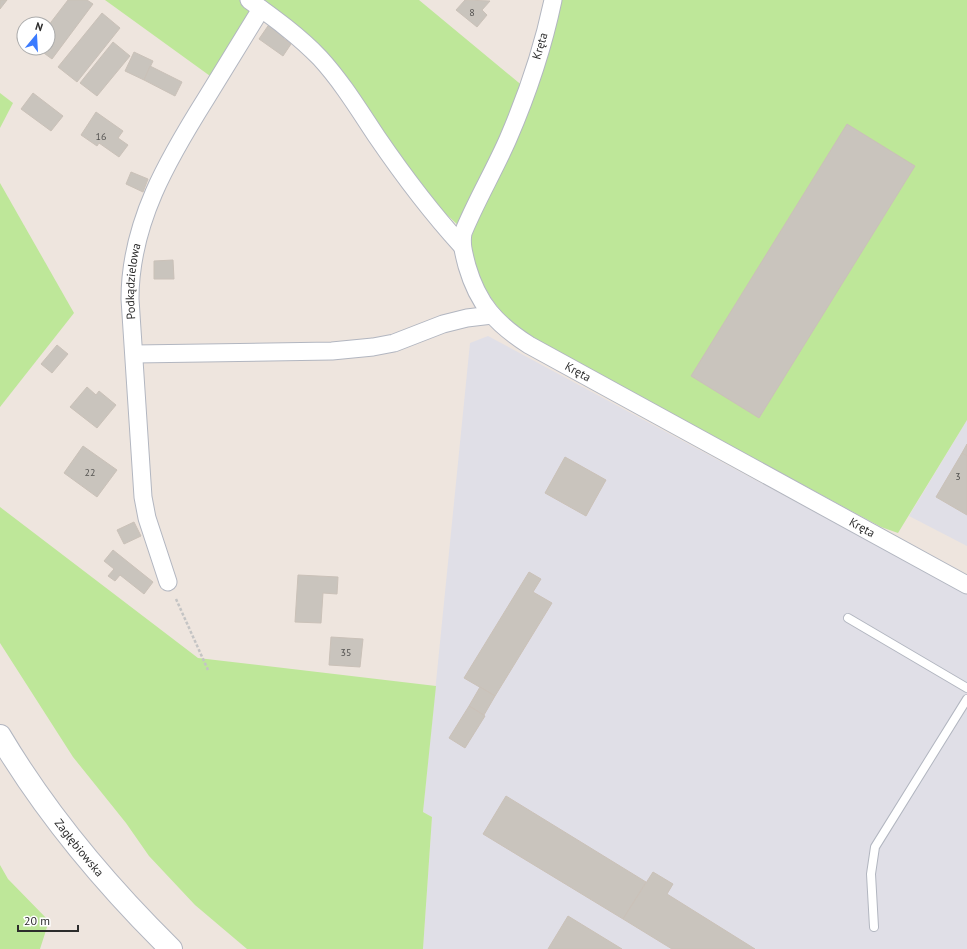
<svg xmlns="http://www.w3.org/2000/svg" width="967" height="949" viewBox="0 0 967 949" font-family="'PT Sans',sans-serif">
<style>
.industrial{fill:#e0dfe7}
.green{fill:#bee799}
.building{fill:#c9c4bd;stroke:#cac1b8}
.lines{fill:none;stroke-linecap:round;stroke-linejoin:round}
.service-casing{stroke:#b2b6c0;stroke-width:10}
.minor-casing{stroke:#b2b6c0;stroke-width:19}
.secondary-casing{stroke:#b2b6c0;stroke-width:24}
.path{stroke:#c4c4c4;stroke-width:2.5;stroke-dasharray:3 2;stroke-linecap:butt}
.service{stroke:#fff;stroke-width:8}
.minor{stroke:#fff;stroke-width:17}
.secondary{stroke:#fff;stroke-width:22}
.labels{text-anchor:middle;stroke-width:4;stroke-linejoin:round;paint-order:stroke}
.number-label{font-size:10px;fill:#535250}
.street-label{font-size:12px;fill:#2c2c2c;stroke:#fff}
</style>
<rect width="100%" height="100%" fill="#eee5de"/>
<!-- industrial -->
<g class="industrial">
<path d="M488 336 967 594V949H423L432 817 423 812 470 343Z"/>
<path d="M967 420V546L909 516Z"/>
</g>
<!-- green -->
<g class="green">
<path d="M105 0H419L524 87 459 226 404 175 320 59 262 9 217 81Z"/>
<path d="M560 0H967V420L898 533 881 527 547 347C515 327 497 313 480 278 475 269 471 258 470 248 470 240 473 232 475 224Z"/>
<path d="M0 93 13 103 0 128Z"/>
<path d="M0 183 74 313 0 407Z"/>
<path d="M0 507 198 658 436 686 423 812 432 817 423 949H247L195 905 149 856 126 823 73 757 0 643Z"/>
<path d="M0 865 8 879 49 921 40 949H0Z"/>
</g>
<!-- building -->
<g class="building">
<path d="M0 0H7L0 9Z"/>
<path d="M68 0H87L93 4 52 59 37 48H48V26Z"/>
<path d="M465 0 490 1 482 10 487 15 477 27 456 10Z"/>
<path d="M102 13 120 28 77 82 58 67Z"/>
<path d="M270 23 285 34 283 38 291 44 283 56 259 39Z"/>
<path d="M113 42 130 56 97 96 80 83Z"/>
<path d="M134 52 153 61 144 80 125 71Z"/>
<path d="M150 66 182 82 175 96 144 80Z"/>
<path d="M33 93 63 116 51 131 21 109Z"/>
<path d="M96 112 123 131 118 138 128 145 119 157 99 143 97 146 81 135Z"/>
<path d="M847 124 915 166 759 418 691 376Z"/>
<path d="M131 172 148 179 143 192 126 184Z"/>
<path d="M173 260 174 279H154V261Z"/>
<path d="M57 345 68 354 52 373 41 364Z"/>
<path d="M87 387 96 395 99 391 116 405 97 428 70 407Z"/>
<path d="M967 444V456L962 453Z"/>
<path d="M83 446 117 470 97 497 64 473Z"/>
<path d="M962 453 967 456V515L936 497Z"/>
<path d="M565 457 606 480 586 516 545 493Z"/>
<path d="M134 522 141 536 124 544 117 530Z"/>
<path d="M113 550 153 582 144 594 120 575 115 581 108 576 114 569 104 561Z"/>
<path d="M529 572 541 579 533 592 552 603 495 696 464 678Z"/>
<path d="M298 575 338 577 337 594 323 593 321 623 295 622Z"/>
<path d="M331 637 363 639 360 667 329 665Z"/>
<path d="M480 687 495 696 484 715 469 706Z"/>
<path d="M469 706 485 716 465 748 449 738Z"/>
<path d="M506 796 646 882 623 919 483 834Z"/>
<path d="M653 872 673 884 667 894 755 949H672L623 919Z"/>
<path d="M568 916 622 949H548Z"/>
</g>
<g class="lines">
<!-- service casing -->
<g class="service-casing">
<g id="service">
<path d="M848 618 967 688"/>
<path d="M874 927 871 874 875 847 967 699"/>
</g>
</g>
<!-- minor casing -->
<g class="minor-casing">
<g id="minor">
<path d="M249 0C274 18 299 36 320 58 342 82 359 110 377 137 403 175 430 211 461 245"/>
<path id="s1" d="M553 0C543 48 527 95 508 139 494 171 476 201 463 233 461 245 464 254 467 266 478 304 496 324 529 345L967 585"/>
<path d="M135 354 332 351 373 347 394 343 443 324 467 318 492 315"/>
<path id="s2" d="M168 582 147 518 143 497 130 299C130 223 168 159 207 97 225 68 243 38 261 9"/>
</g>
</g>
<!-- secondary casing -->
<g class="secondary-casing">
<g id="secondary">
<path id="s3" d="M0 736C47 815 106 885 171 949"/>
</g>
</g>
<!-- path -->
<path class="path" d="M176 599 208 670"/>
<!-- service -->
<use href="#service" class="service"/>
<!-- minor -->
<use href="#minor" class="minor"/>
<!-- secondary -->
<use href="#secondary" class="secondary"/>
</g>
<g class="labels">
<!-- number labels -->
<g class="number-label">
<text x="472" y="16">8</text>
<text x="101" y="140">16</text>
<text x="90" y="476">22</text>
<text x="958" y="480">3</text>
<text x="346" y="656">35</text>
</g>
<!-- street labels -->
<g class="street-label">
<text transform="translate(540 46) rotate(-74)" y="4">Kręta</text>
<text dy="4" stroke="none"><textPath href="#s2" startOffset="305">Podkądzielowa</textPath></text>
<text dy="4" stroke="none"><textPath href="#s1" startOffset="443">Kręta</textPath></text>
<text dy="4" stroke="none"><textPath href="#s1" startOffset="767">Kręta</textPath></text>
<text dy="4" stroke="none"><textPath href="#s3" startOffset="137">Zagłębiowska</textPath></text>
</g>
</g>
<!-- north arrow -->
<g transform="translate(36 36) rotate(18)"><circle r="19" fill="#ffffff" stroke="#ababab"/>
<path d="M0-3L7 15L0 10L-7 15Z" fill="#3b7bff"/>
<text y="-6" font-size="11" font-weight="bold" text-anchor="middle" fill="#2c2c2c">N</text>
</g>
<!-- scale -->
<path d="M18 925v6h60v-6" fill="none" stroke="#2c2c2c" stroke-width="2"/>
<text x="24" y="925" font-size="12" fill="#2c2c2c" stroke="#ffffff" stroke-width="3" paint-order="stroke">20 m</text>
</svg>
